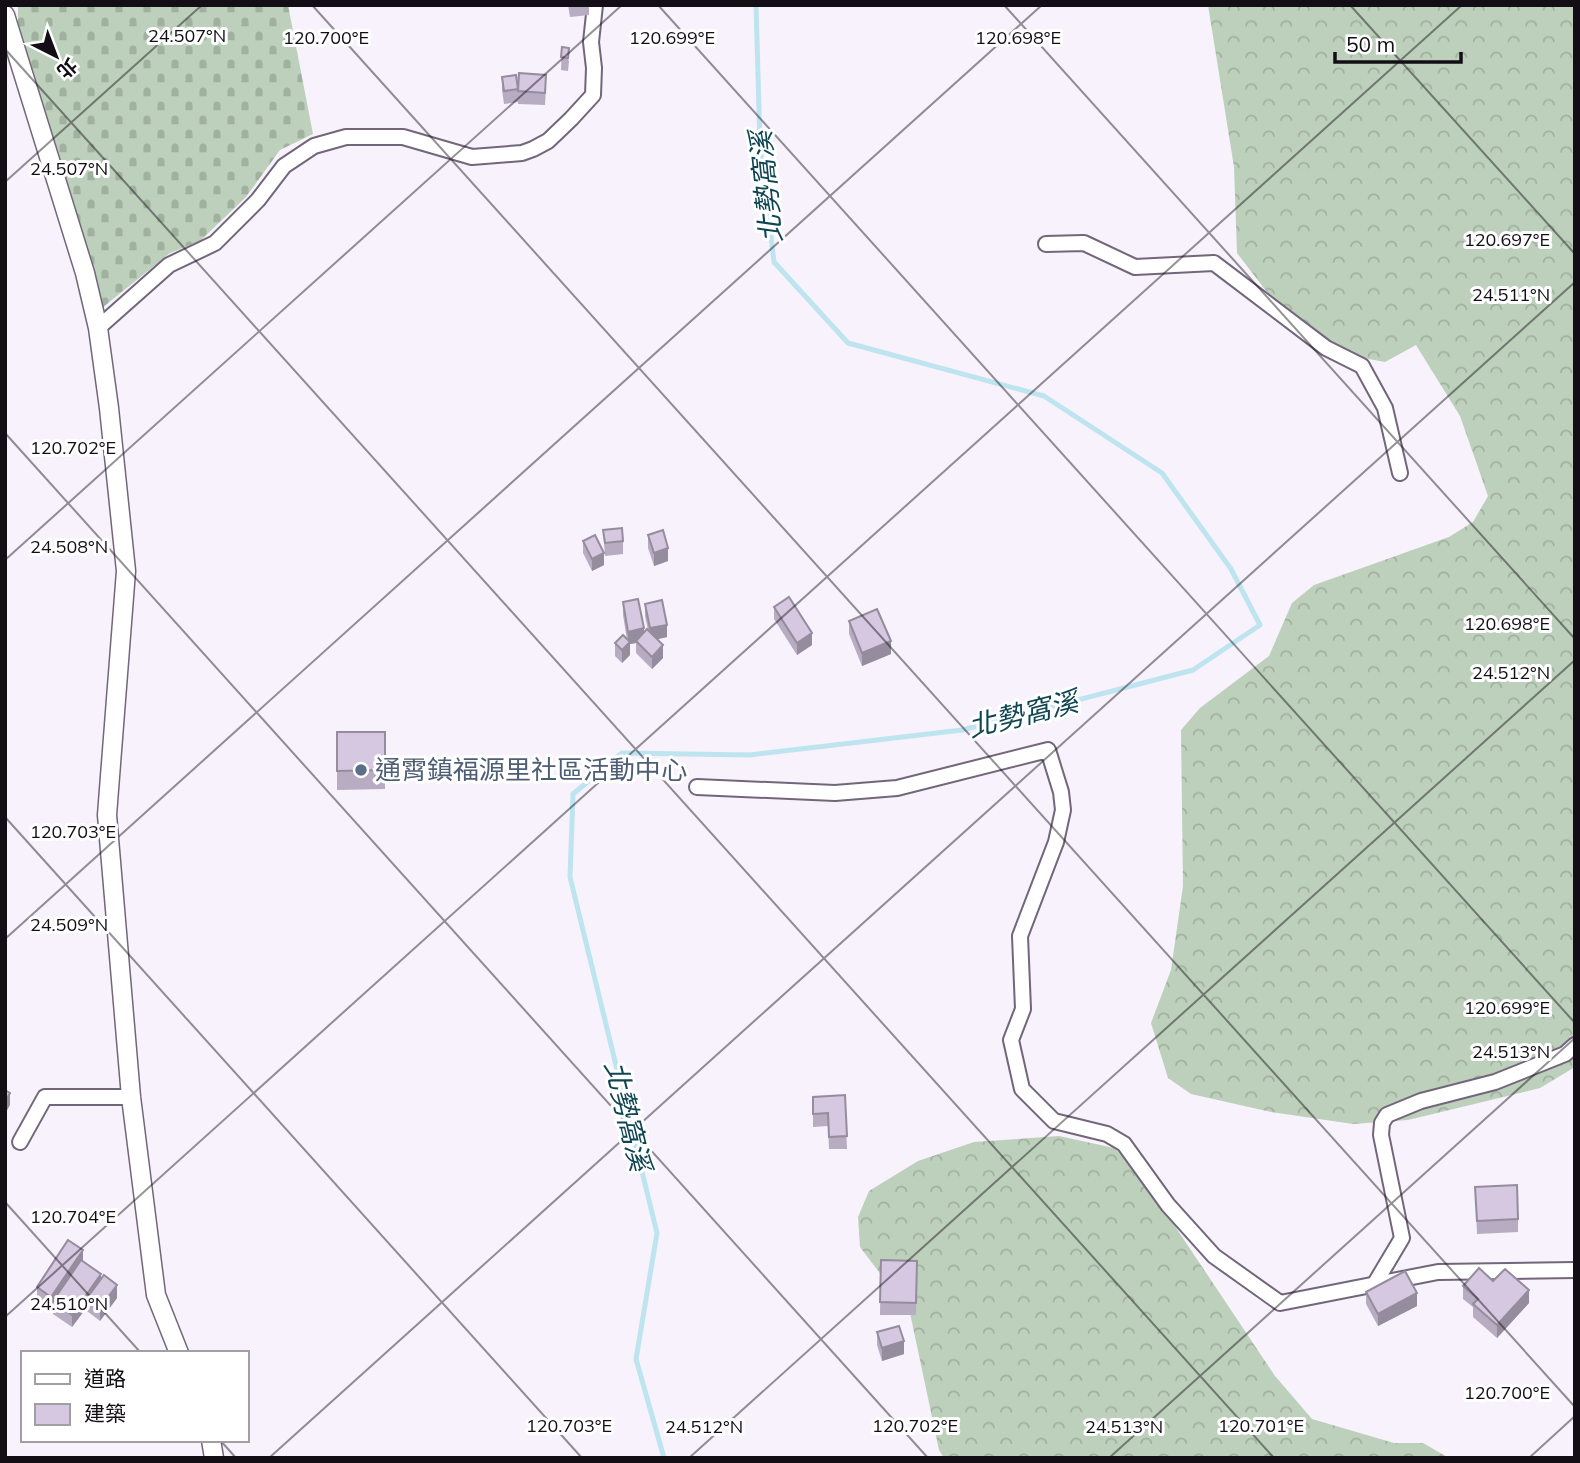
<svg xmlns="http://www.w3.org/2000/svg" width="1580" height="1463" viewBox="0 0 1580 1463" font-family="Mulish,'Noto Sans TC',sans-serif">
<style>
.forest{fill:url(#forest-crowns)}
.cemetery{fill:url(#cemetery-stones)}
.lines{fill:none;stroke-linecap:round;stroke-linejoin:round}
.stream{stroke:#bee4ef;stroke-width:5}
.minor-casing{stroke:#72667b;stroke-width:18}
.tertiary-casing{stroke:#72667b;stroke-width:21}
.minor{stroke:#fff;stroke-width:14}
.tertiary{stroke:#fff;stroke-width:18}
.wall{fill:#b7acc1}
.shaded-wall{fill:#958c9d}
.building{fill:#d5c8e0;stroke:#958c9d;stroke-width:2}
.ticks{fill:none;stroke:#130e16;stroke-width:2;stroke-opacity:0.45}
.service-dot{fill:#5c6f8a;stroke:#fff;stroke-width:2.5}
.labels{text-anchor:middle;stroke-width:6;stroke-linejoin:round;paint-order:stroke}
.service-label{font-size:26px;fill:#4e5e75;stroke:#fff;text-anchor:start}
.water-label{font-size:28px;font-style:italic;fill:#0e4552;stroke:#fff}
.ticks-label{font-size:18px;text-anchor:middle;fill:#130e16;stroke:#fff;stroke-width:6;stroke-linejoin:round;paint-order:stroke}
</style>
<defs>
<pattern id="forest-crowns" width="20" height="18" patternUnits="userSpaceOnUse" patternTransform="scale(1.75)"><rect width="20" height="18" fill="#bcd0bb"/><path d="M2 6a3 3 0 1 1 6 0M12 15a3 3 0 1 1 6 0" fill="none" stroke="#a1b1a0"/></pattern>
<pattern id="cemetery-stones" width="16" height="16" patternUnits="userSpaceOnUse" patternTransform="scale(1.75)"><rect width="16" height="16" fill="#bcd0bb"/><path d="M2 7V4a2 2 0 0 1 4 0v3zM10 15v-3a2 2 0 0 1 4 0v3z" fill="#a1b1a0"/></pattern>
</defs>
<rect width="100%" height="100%" fill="#f7f2fb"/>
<!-- forest -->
<g class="forest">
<path d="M1208 5H1575V1067L1540 1088 1408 1120 1353 1124 1271 1112 1191 1094 1168 1078 1151 1023 1171 970 1183 886 1181 730 1200 708 1269 656 1292 603 1314 585 1449 537 1473 522 1488 496 1460 416 1416 345 1385 362 1331 352 1270 296 1237 253 1234 167Z"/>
<path d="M1059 1136 1114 1148 1136 1168 1275 1376 1312 1419 1394 1443H1423L1449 1458H944L939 1450 910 1313 860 1247 858 1217 869 1191 918 1161 974 1142Z"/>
</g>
<!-- cemetery -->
<path class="cemetery" d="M18 5H288L313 134 280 150 246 197 200 241 170 253 102 308 18 23Z"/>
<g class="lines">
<!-- stream -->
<path class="stream" d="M664 1458 636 1359 657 1233 570 877 573 794 622 753 750 755 962 730 1193 670 1260 625 1231 569 1162 473 1044 396 848 343 774 262 760 145 756 5"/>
<!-- minor casing -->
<g class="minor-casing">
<g id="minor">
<path d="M1046 244 1084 243 1135 267 1214 263 1326 348 1362 366 1385 408 1400 473"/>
<path d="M98 328 169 265 215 243 258 200 284 166 314 146 346 137H403L472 157 522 153 533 149 548 141 571 119 593 95 594 68 591 42 595 5"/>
<path d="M697 787 835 793 897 788 1048 750 1061 792 1063 810 1056 842 1020 936 1023 1009 1011 1040 1022 1089 1054 1121 1107 1134 1124 1144 1168 1205 1214 1256 1280 1303 1438 1272 1575 1270"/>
<path d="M20 1142 45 1097H131"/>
<path d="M1374 1285 1402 1238 1381 1135 1382 1123 1387 1115 1421 1101 1495 1082 1565 1054 1575 1045"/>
</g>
</g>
<!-- tertiary casing -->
<g class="tertiary-casing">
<g id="tertiary">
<path d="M5 15 85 273 98 328 109 408 126 571 107 815 131 1097 156 1295 179 1353"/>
<path d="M211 1440 214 1458"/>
</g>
</g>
<!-- minor -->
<use href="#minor" class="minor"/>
<!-- tertiary -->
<use href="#tertiary" class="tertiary"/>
</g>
<!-- wall -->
<g class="wall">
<path d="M568 5H589V15L570 17Z"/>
<path d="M562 47 569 61 568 71 561 70Z"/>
<path d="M502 77 518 89V102L504 104 502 90Z"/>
<path d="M546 88 545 105 518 104V91Z"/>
<path d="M603 530 623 541V554L605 556Z"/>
<path d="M648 535 668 561 654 566 648 548Z"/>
<path d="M583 541 604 565 592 571 583 553Z"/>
<path d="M623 602 644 632 648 630 645 616V604L667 637 657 639 663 658 652 669 636 653V643L630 644V655L622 663 615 656V643L627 640 623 615Z"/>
<path d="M774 607 812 645 797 655 774 619Z"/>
<path d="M849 621 891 654 862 666 849 634Z"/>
<path d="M337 732H385V789L337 790Z"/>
<path d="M845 1095 847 1149H829L828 1126 813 1127V1097Z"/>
<path d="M1475 1187 1518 1219V1232L1477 1234Z"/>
<path d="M881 1260 917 1261 916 1315H880Z"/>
<path d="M83 1261 101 1279 117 1298 100 1321 87 1311V1307L72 1327 53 1314V1308L51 1309 37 1299V1287Z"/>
<path d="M1493 1281 1529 1303 1497 1338 1473 1317V1307L1463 1299V1286Z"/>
<path d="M1366 1292 1417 1306 1378 1326 1366 1304Z"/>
<path d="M877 1332 904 1354 882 1361 877 1345Z"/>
</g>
<!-- shaded-wall -->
<g class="shaded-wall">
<path d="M668 548V561L654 566V553Z"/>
<path d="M604 553V565L592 571V559Z"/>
<path d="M667 625V637L650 641V628Z"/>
<path d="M644 628V641H636V643L630 644V655L622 663V650L628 644V632Z"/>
<path d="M812 633V645L797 655V643Z"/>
<path d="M891 641V654L862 666V653Z"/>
<path d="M663 645V658L652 669V657Z"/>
<path d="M10 1093V1105L5 1114V1102Z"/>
<path d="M83 1250V1262L53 1301V1308L51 1309V1297Z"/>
<path d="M101 1274V1286L87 1298V1307L72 1327V1315Z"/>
<path d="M117 1285V1298L100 1321V1308Z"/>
<path d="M1529 1290V1303L1497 1338V1325Z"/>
<path d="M1417 1293V1306L1378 1326V1314Z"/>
<path d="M904 1341V1354L882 1361V1348Z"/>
</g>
<!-- building -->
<g class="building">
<path d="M562 47 569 48 568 58 561 57Z"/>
<path d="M519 73 546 75 545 93 518 91Z"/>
<path d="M516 75 518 89 504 91 502 77Z"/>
<path d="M622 528 623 541 605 543 603 530Z"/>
<path d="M663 530 668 548 654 553 648 535Z"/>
<path d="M595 535 604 553 592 559 583 541Z"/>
<path d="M789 597 812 633 797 643 774 607Z"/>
<path d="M638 599 644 628 628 632 623 602Z"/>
<path d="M662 600 667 625 650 628 645 604Z"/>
<path d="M877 609 891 641 862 653 849 621Z"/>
<path d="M647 629 663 645 652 657 636 641Z"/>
<path d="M623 635 630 642 622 650 615 643Z"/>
<path d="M337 732H385V770L337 771Z"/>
<path d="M5 1090 10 1093 5 1102Z"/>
<path d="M845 1095 847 1136 829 1137 828 1113 813 1114V1097Z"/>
<path d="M1517 1185 1518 1219 1477 1221 1475 1187Z"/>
<path d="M68 1240 83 1250 51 1297 37 1287Z"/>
<path d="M81 1260 101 1274 72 1315 53 1301Z"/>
<path d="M881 1260 917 1261 916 1303 880 1302Z"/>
<path d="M1479 1268 1493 1281 1505 1269 1529 1290 1497 1325 1473 1304 1478 1299 1463 1286Z"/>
<path d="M1405 1271 1417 1293 1378 1314 1366 1292Z"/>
<path d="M104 1275 117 1285 100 1308 87 1298Z"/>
<path d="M899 1326 904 1341 882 1348 877 1332Z"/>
</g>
<!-- ticks -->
<path class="ticks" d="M312 5 1575 1407M658 5 1575 1023M1004 5 1575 639M1350 5 1575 254M5 49 1274 1458M5 182 202 5M5 433 928 1458M5 560 622 5M5 817 582 1458M5 939 1042 5M5 1202 141 1353M5 1317 1462 5M220 1440 236 1458M269 1458 1575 282M689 1458 1575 660M1109 1458 1575 1038M1529 1458 1575 1416"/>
<!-- markers -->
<circle class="service-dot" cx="361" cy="770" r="7"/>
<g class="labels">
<!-- service labels -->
<g class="service-label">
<text x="375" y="779">通霄鎮福源里社區活動中心</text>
</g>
<!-- water labels -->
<g class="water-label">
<text transform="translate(766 187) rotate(-96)" y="10">北勢窩溪</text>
<text transform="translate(1023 714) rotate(-14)" y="10">北勢窩溪</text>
<text transform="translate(628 1116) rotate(76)" y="10">北勢窩溪</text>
</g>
</g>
<g class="ticks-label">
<text x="187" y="42">24.507°N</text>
<text x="326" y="44">120.700°E</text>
<text x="672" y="44">120.699°E</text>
<text x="1018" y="44">120.698°E</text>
<text x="69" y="175">24.507°N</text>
<text x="1507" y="246">120.697°E</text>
<text x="1511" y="301">24.511°N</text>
<text x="73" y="454">120.702°E</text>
<text x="69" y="553">24.508°N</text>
<text x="1507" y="630">120.698°E</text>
<text x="1511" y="679">24.512°N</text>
<text x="73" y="838">120.703°E</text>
<text x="69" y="931">24.509°N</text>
<text x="1507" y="1014">120.699°E</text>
<text x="1511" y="1058">24.513°N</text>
<text x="73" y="1223">120.704°E</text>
<text x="69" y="1310">24.510°N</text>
<text x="1507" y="1399">120.700°E</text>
<text x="569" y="1432">120.703°E</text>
<text x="915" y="1432">120.702°E</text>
<text x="1261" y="1432">120.701°E</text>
<text x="704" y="1433">24.512°N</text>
<text x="1124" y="1433">24.513°N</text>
</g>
<!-- border -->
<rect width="1580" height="1463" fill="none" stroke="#130e16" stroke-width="14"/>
<!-- legend -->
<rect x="21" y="1351" width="228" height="91" fill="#ffffff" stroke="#a19fa2" stroke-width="2"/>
<rect x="35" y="1374" width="35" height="10" fill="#ffffff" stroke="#a19fa2" stroke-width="2"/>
<text x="84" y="1386" font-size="21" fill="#130e16">道路</text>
<rect x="35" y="1404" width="35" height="21" fill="#d5c8e0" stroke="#a19fa2" stroke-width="2"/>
<text x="84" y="1421" font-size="21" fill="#130e16">建築</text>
<!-- north arrow -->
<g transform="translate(56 56) rotate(138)" stroke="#ffffff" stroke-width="5" paint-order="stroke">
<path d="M0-5L12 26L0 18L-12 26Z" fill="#130e16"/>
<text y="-10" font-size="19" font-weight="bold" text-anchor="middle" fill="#130e16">北</text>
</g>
<!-- scale -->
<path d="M1335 52v10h126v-10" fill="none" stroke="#130e16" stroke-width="3.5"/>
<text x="1346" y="52" font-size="21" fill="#130e16" stroke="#ffffff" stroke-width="5" paint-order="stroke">50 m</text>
</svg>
